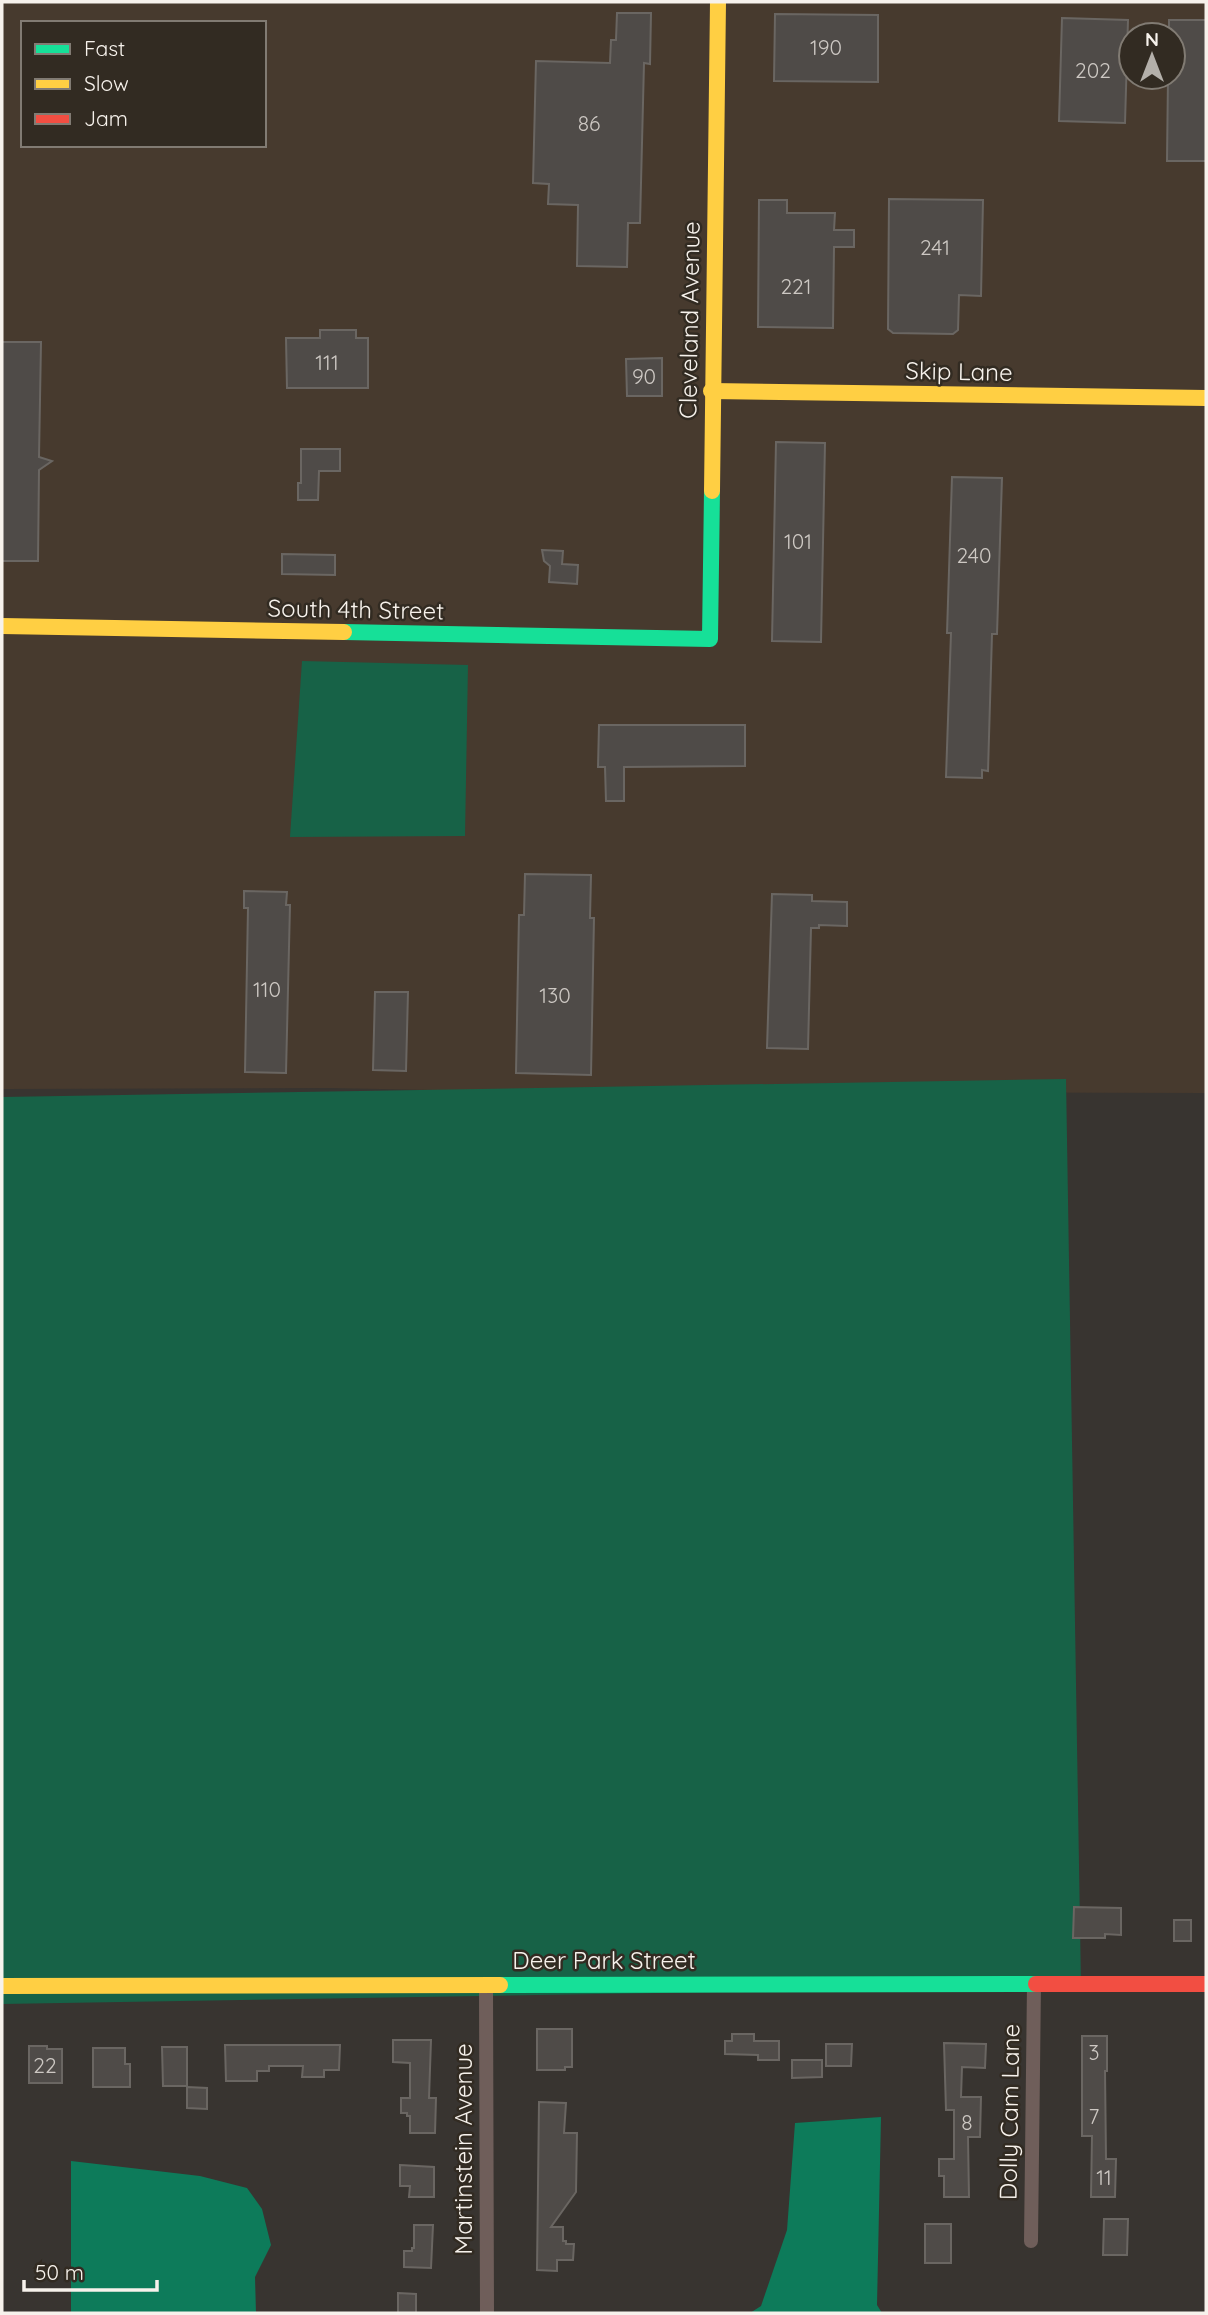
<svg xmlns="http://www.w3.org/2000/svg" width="1208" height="2315" viewBox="0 0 1208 2315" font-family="Quicksand,sans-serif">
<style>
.industrial{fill:#473a2e;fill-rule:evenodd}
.green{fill:#176247}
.forest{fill:#0d7b5a}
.building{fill:#4f4b48;stroke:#6a6662;stroke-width:2}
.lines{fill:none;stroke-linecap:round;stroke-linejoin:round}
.street{stroke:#6f5e5a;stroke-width:14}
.fast{stroke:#16e098;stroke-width:16}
.slow{stroke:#ffcf43;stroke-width:16}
.jam{stroke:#f24e42;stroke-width:16}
.labels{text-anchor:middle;stroke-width:5;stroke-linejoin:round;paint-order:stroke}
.number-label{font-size:21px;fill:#cdc8c3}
.street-label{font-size:24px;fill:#f7f2ec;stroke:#322b22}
</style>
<rect width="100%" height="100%" fill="#383430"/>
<!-- industrial -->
<path class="industrial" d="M2 2H1206V1093L483 1091 329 1088 2 1089ZM23 23H264V145H23ZM1131 35H1173V77H1131Z"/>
<!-- green -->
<g class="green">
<path d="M302 661 468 665 465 836 290 837Z"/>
<path d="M1066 1079 1081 1986 2 2004V1097Z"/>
</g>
<!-- forest -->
<g class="forest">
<path d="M881 2117 877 2305 882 2313H750L761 2306 787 2230 795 2123Z"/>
<path d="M71 2161 200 2176 247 2188 262 2209 271 2245 255 2277 256 2313H71Z"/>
</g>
<!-- building -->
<g class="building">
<path d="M617 13H651L650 64 644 63 640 223H628L627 267 577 266 578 205 548 204 549 184 533 183 536 61 610 63 611 40H616Z"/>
<path d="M775 14 878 15V82L774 81Z"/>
<path d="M1062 18 1128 20 1125 123 1059 121Z"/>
<path d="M1169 20H1206V161H1167L1168 77H1173V35H1169Z"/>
<path d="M889 199 983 200 981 296 959 295 958 330 953 334 893 333 888 329Z"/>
<path d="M759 200H787V213H835L834 230H854V247H834L833 328 758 327Z"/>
<path d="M320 330H356V338H368V388H287L286 338H320Z"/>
<path d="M2 342H41L39 457 52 461 39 470 38 561H2Z"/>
<path d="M662 358V396H627L626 359Z"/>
<path d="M776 442 825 443 821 642 772 641Z"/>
<path d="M301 449H340V471H319L318 500H298V483H301Z"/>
<path d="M952 477 1002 478 997 634H992L988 771 982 770V778L946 777 951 633H947Z"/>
<path d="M542 550 563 551 562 564 578 565 577 584 549 582 550 566 544 561Z"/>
<path d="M282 554 335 555V575L282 574Z"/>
<path d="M599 725H745V766L624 767V801H606L605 767H598Z"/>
<path d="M525 874 591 875 590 918H594L591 1075 516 1073 519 915H524Z"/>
<path d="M244 891 287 892 286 905H290L286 1073 245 1072 248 908H244Z"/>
<path d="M772 894 812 895V901L847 902V926L819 925V928H811L808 1049 767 1048Z"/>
<path d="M375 992H408L406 1071 373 1070Z"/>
<path d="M1074 1907 1121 1908V1935L1105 1934V1938H1073Z"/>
<rect x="1174" y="1920" width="17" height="21"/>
<path d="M537 2029H572V2067H565V2070H537Z"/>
<path d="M732 2034H754V2041H779V2060H758V2055L725 2054V2041H732Z"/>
<path d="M1082 2036H1107V2071H1105L1106 2159H1116L1115 2197H1091L1092 2136H1082Z"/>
<path d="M393 2040H431L429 2098H436L435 2133H410V2116H407V2113H401V2098H410V2063L393 2062Z"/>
<path d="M944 2043 986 2044 985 2068 962 2067 961 2097H981L980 2137H968L969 2197H944V2176H939V2159H954V2110H946Z"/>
<path d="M826 2044H852L851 2066H826Z"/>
<path d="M225 2045H340L339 2070H324V2077H302L303 2066H269V2071H257V2081H226Z"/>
<path d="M29 2046H47V2049H62V2083H29Z"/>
<path d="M162 2047H187V2086H163Z"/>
<path d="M93 2048H125V2064H130V2087H93Z"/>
<path d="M792 2060H822V2077L792 2078Z"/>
<path d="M187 2087 207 2088V2109L187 2108Z"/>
<path d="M539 2102 566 2103 564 2133H577L576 2192 551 2227H563V2241H566V2244H574L573 2260H557V2271L537 2270Z"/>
<path d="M400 2165 434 2167V2197H409L410 2186H400Z"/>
<path d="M1104 2219H1128L1127 2255H1103Z"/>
<rect x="925" y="2224" width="26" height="39"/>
<path d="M414 2225H433L431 2268 404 2267V2251H412V2248H414Z"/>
<path d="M398 2293 416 2294V2313H398Z"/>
</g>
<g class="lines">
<!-- street -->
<g class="street">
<path d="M486 1984 487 2313"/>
<path d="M1031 2241 1034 1984"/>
</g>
<!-- fast -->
<g class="fast">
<path d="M344 632 710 639 712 491"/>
<path d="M500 1985 1036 1984"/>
</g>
<!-- slow -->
<g class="slow">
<path d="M711 391 1206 398"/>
<path d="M712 491 718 2"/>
<path d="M2 626 344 632"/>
<path d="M2 1986 500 1985"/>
</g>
<!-- jam -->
<path class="jam" d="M1036 1984H1206"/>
</g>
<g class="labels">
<!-- number labels -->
<g class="number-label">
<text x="826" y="55">190</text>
<text x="1093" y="78">202</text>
<text x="589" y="131">86</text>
<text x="935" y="255">241</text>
<text x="796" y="294">221</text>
<text x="327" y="370">111</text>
<text x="644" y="384">90</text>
<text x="798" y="549">101</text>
<text x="974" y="563">240</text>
<text x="267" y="997">110</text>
<text x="555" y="1003">130</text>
<text x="1094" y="2060">3</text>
<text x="45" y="2073">22</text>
<text x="1094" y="2124">7</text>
<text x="967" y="2130">8</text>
<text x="1104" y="2185">11</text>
</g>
<!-- street labels -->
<g class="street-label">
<text transform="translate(690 320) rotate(-89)" y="8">Cleveland Avenue</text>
<text transform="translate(959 372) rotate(1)" y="8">Skip Lane</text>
<text transform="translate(356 610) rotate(1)" y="8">South 4th Street</text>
<text x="604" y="1969">Deer Park Street</text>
<text transform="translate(1010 2112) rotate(-89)" y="8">Dolly Cam Lane</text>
<text transform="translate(464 2149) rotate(-90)" y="8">Martinstein Avenue</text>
</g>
</g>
<!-- border -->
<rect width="1208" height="2315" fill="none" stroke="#f7f2ec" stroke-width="7"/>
<!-- legend -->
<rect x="21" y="21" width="245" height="126" fill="#322b22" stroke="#817b73" stroke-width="2"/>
<rect x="35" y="44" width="35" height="10" fill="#16e098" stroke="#817b73" stroke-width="2"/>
<text x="84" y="56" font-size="21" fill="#f7f2ec">Fast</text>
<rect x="35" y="79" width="35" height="10" fill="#ffcf43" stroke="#817b73" stroke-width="2"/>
<text x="84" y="91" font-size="21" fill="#f7f2ec">Slow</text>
<rect x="35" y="114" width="35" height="10" fill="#f24e42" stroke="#817b73" stroke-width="2"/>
<text x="84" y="126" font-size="21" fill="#f7f2ec">Jam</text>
<!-- north arrow -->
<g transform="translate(1152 56)"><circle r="33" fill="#322b22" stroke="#817b73" stroke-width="2"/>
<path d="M0-5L12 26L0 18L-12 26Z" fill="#b4b0aa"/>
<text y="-10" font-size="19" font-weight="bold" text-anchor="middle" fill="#f7f2ec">N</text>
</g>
<!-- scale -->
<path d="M24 2280v10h133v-10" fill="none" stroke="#f7f2ec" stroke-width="3.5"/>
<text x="35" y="2280" font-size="21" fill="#f7f2ec" stroke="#322b22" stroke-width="5" paint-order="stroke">50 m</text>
</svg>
